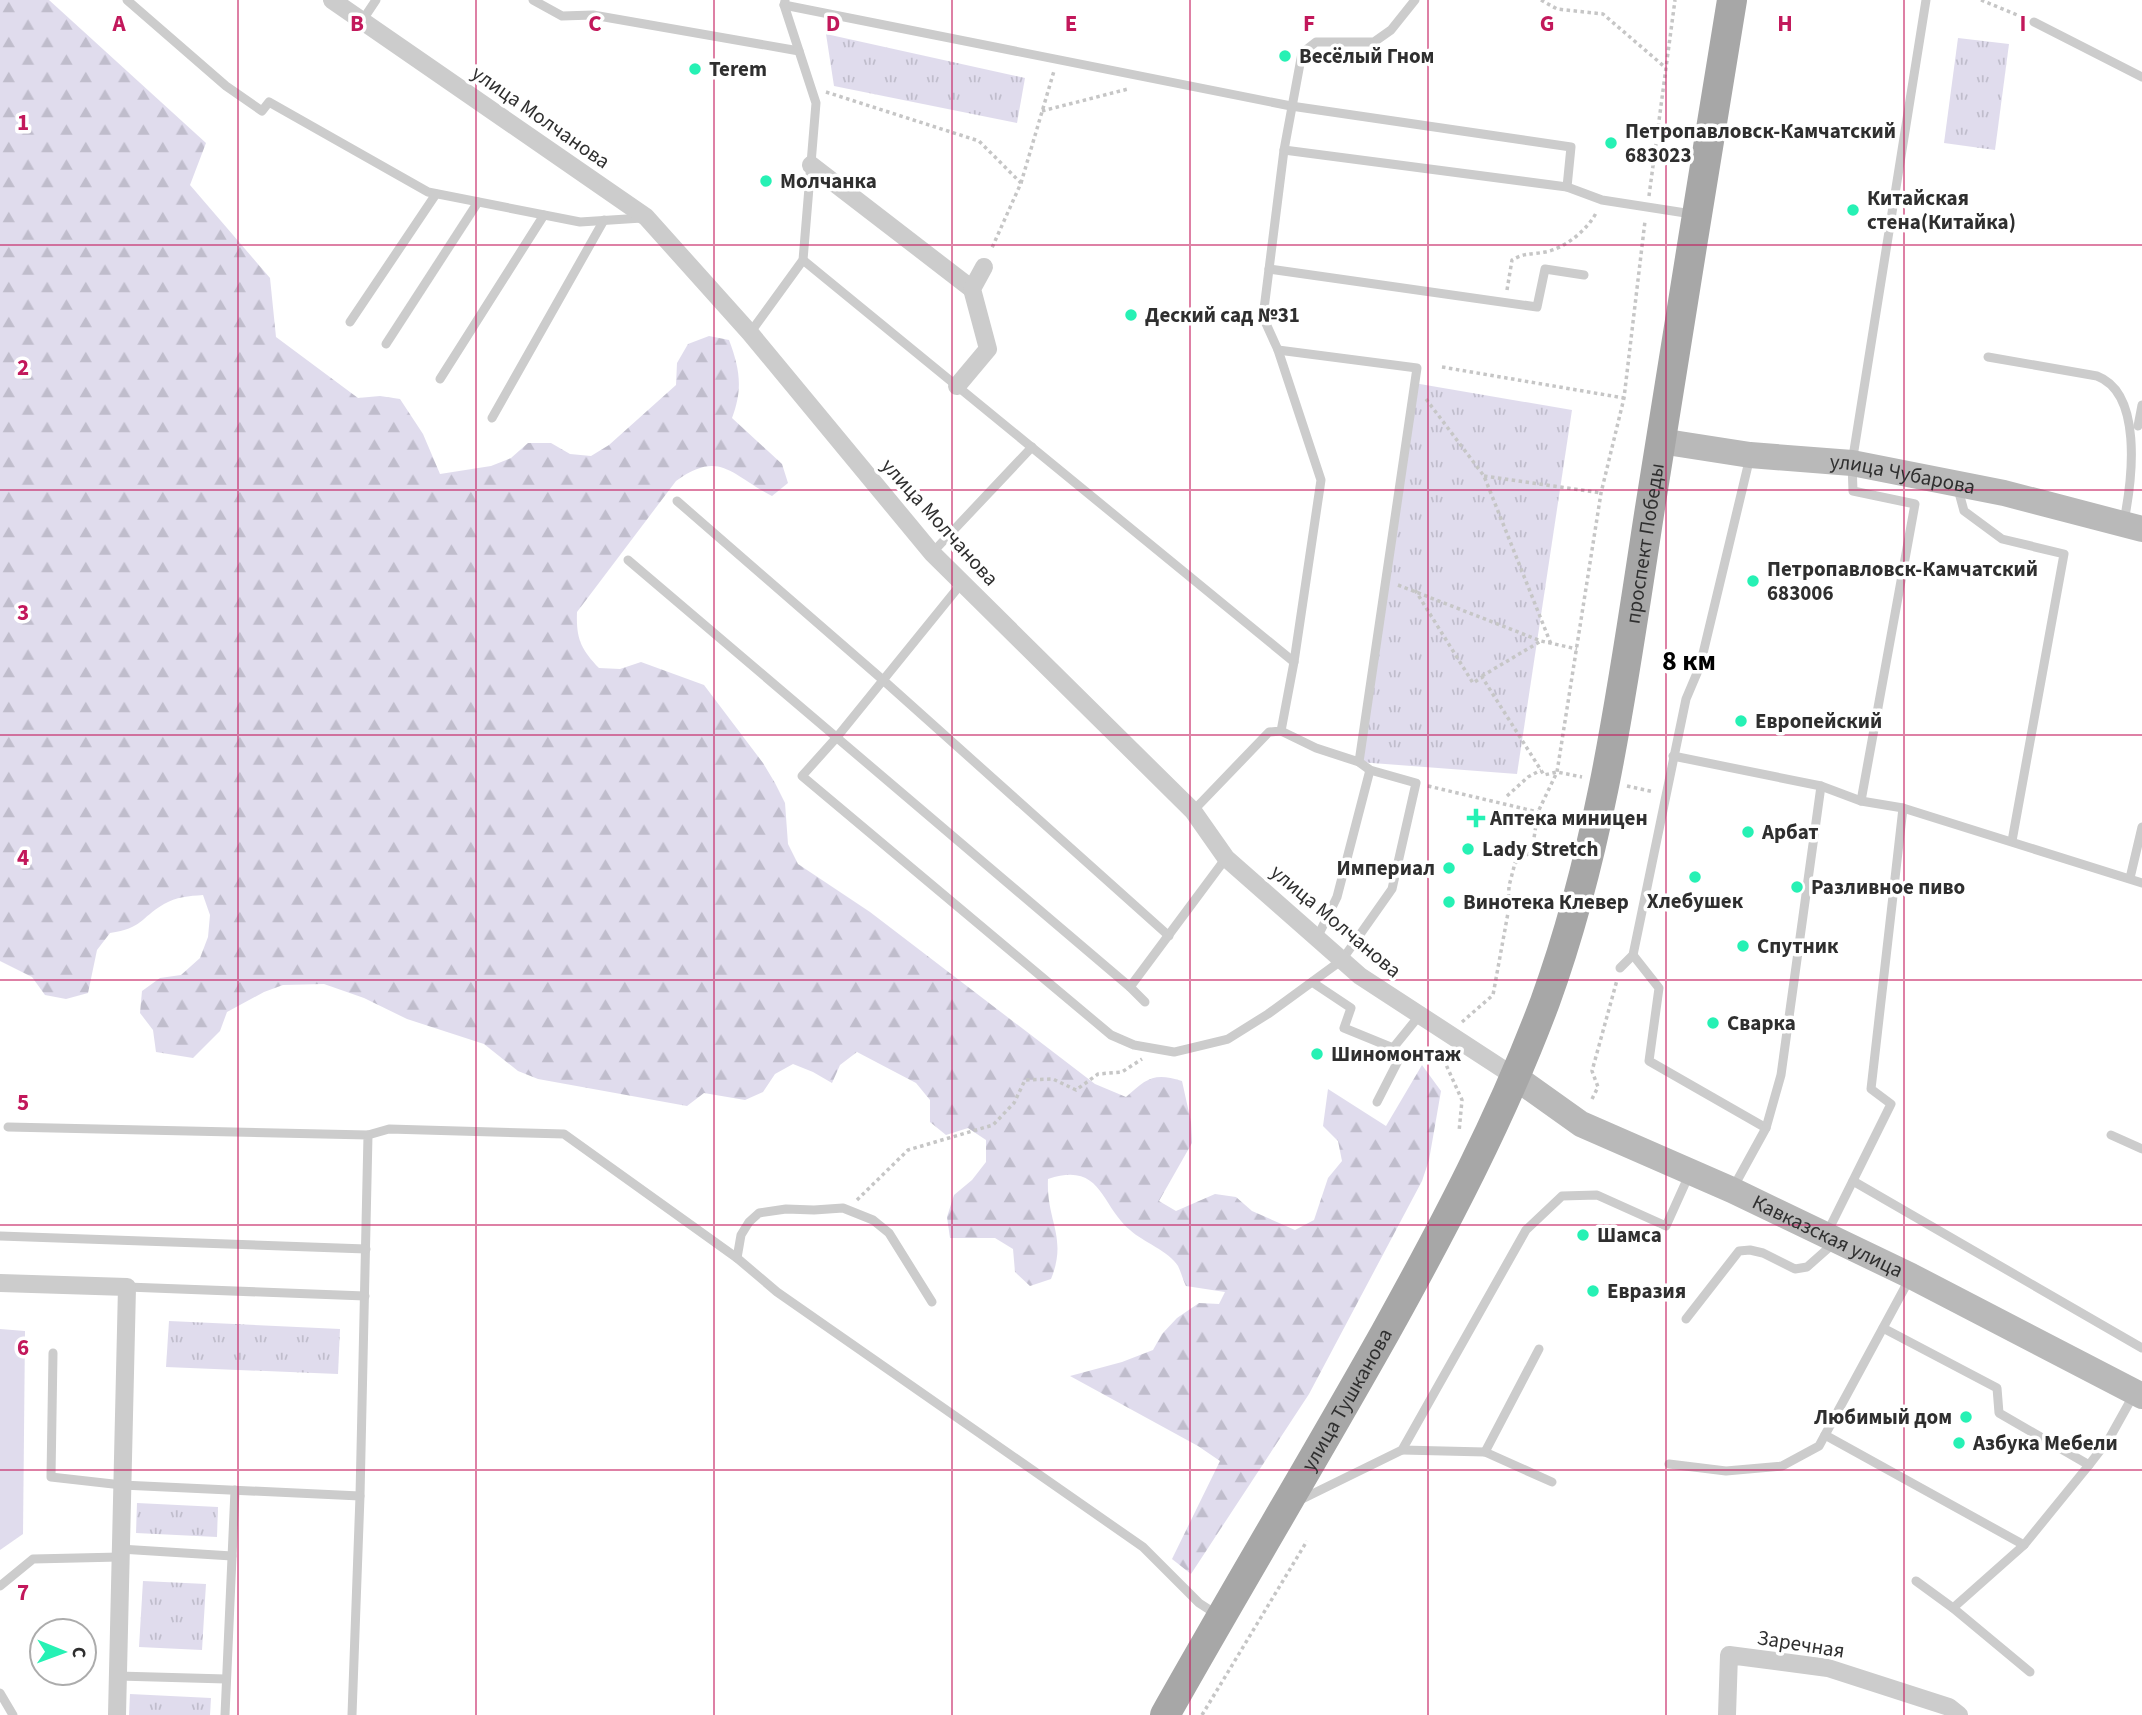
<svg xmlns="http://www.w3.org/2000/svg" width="2142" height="1715" viewBox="0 0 2142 1715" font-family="'Source Sans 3',sans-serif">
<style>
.grass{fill:url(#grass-tufts)}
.forest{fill:url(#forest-firs)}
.pitch{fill:#e0dced}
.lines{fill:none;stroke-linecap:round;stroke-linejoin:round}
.path{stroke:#c6c6c6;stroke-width:3.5;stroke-dasharray:3.5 3.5;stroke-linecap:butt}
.lane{stroke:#ccc;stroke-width:9}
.street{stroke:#ccc;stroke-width:18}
.secondary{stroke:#b9b9b9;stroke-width:26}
.primary{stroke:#a7a7a7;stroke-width:30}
.grid{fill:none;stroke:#c2185b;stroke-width:2;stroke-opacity:0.55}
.poi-dot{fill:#26f1b4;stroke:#fff;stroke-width:2.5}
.labels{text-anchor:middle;stroke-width:7;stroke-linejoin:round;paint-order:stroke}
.poi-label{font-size:21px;font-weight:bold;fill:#2f2f2f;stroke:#fff;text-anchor:start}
.street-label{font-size:21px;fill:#2f2f2f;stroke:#fff}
.district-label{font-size:28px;font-weight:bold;fill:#000;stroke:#fff}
.grid-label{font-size:23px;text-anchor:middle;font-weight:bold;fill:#c2185b;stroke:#fff;stroke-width:7;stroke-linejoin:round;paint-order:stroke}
</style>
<defs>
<pattern id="grass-tufts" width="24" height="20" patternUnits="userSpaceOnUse" patternTransform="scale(1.75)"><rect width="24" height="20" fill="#e0dced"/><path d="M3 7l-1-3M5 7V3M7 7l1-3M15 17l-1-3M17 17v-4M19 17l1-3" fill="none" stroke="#c0bdcc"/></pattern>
<pattern id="forest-firs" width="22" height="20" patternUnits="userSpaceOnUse" patternTransform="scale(1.75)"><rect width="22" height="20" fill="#e0dced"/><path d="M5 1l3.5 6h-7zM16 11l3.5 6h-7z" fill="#c0bdcc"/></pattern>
</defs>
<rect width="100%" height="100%" fill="#fff"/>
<!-- grass -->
<g class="grass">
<path d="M826 34 1025 78 1017 123 834 86Z"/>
<path d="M1958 38 2009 44 1995 150 1944 143Z"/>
<path d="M1414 383 1572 410 1517 774 1359 762Z"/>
<path d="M169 1321 340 1329 338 1374 166 1367Z"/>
<path d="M137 1503 218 1507 217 1537 136 1533Z"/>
<path d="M143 1581 206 1584 202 1650 139 1647Z"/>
<path d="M130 1694 211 1698 210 1715H129Z"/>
</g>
<!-- forest -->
<path class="forest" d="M0 0H49L206 143 190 185 270 278 276 337 358 398 380 396 400 399 423 434 440 474 491 466 511 458 528 443H551L570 454 591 456 609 445 676 385 677 363 688 344 709 336 729 340C740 369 743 389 732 418L782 464 788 483 772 496C731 475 720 449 676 481L577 612C576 639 581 649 599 668L620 669 641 662 704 685 763 763 775 783 785 803 788 844 798 864 870 912 1095 1084 1126 1097C1147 1078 1154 1072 1182 1081L1191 1122 1192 1143 1159 1201 1176 1211 1215 1194 1236 1197 1252 1211 1295 1230 1314 1220 1328 1178 1342 1161 1338 1141 1323 1126 1328 1089 1386 1126 1422 1065 1441 1091 1429 1160 1422 1181 1309 1394 1191 1574 1172 1559 1220 1461 1198 1446 1070 1376 1122 1362 1153 1350 1162 1334 1177 1318 1199 1303 1219 1304 1225 1292 1186 1286C1183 1280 1181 1272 1178 1266 1169 1251 1143 1242 1130 1230 1100 1205 1102 1161 1048 1179 1046 1221 1068 1237 1051 1279L1030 1286 1015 1272 1013 1249 995 1238H950L947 1217 954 1195 972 1180 986 1162V1140L968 1128 946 1135 930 1122V1100L916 1083 857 1052 840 1065 832 1083 813 1072 793 1064 775 1074 763 1092 745 1100 704 1093 687 1106 538 1079 518 1071 484 1044 407 1019 364 998 324 984 283 985 264 992 227 1012 220 1031 193 1058 156 1052 153 1030 140 1013 142 991 160 978 181 975 200 958 208 937 210 915 203 895C189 896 176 897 164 904 139 919 143 928 110 933L97 950 88 993 66 999 45 995 32 977 0 961Z"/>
<!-- pitch -->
<path class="pitch" d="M0 1329 25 1331 23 1534 0 1550Z"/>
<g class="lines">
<!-- path -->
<g class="path">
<path d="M1541 0 1557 9 1603 14 1666 68"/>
<path d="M1981 0 2022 17"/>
<path d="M826 92 979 141 1021 183 991 250"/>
<path d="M1042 111 1128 89"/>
<path d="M1021 183 1054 71"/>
<path d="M1649 196 1675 0"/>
<path d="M1507 290 1512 260C1526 252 1530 255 1545 252 1564 249 1589 229 1597 211"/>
<path d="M1442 367 1624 398"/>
<path d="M1426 399 1484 476 1551 644"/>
<path d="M1484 476 1601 493"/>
<path d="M1398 585 1541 641 1577 649"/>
<path d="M1415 590 1473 683 1482 677 1544 775 1557 772 1582 777"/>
<path d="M1482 676 1541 641"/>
<path d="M1428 786 1538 812"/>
<path d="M1627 786 1654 792"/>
<path d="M1507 796 1528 777 1541 770"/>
<path d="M1462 1022 1493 995 1508 913 1509 886 1515 863 1532 851 1538 812 1557 772 1601 493 1624 398 1645 221"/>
<path d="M1445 1053 1443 1058 1462 1100 1459 1132"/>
<path d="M1592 1099 1598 1087 1592 1071 1617 980"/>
<path d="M857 1200 908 1150 993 1125 1014 1103 1025 1080 1053 1079 1076 1090 1098 1074 1122 1072 1142 1059"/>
<path d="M1202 1715 1307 1541"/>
</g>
<!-- lane -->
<g class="lane">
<path d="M127 0 226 86 262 111 269 102 428 192 580 222 642 218"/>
<path d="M533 0 562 16 593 15 799 51"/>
<path d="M784 5 1291 106 1571 147 1567 187 1602 200 1692 214"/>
<path d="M362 21 376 0"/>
<path d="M2034 22 2142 77"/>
<path d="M1284 150 1567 187"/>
<path d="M803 260 1294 662"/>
<path d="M1269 269 1537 307 1545 269 1584 275"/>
<path d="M350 322 436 194"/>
<path d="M750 333 803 260 816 103 784 5 785 1"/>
<path d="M386 344 478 202"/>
<path d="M1278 350 1417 368 1359 762 1316 748 1281 731"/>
<path d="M1988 357 2097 376C2142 393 2133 476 2124 521"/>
<path d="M440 379 544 215"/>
<path d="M492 418 604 220"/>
<path d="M2138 426 2142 405"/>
<path d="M1958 489 1964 511 2002 539 2064 554 2012 841"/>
<path d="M677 501 883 680 1169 936"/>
<path d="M932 553 1032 447"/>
<path d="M628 560 1130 987"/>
<path d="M961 584 837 737 802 776 1111 1035 1134 1045 1174 1052 1228 1039 1268 1014 1342 960 1392 889 1416 783 1370 770 1359 762"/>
<path d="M1673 756 1821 786 1861 801 1903 808 2142 883"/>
<path d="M1861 801 1915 504 1853 491 1852 463 1926 0"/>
<path d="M1193 811 1269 732 1281 731 1294 662 1321 480 1278 350 1263 317 1284 150 1302 53 1316 42H1374L1391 30 1415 0"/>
<path d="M2130 878 2142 827"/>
<path d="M1317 938 1337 897 1370 770"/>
<path d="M1633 955 1659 988 1649 1061 1766 1128"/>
<path d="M1620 968 1633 955 1686 699 1700 666 1750 457"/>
<path d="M1312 982 1351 1008 1344 1028 1393 1048 1419 1016"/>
<path d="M1145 1002 1130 987 1226 858"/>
<path d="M1377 1102 1398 1061 1393 1048"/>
<path d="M8 1127 368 1135 360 1496 352 1715"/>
<path d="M368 1135 389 1129 564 1134 737 1258"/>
<path d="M2111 1135 2142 1149"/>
<path d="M1853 1181 2142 1348"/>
<path d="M1733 1188 1766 1128 1781 1075 1821 786"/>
<path d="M1827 1233 1891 1104 1871 1089 1903 808"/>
<path d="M0 1236 366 1249"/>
<path d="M127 1287 365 1296"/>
<path d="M932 1302 889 1233 873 1220 843 1208 814 1210 786 1209 759 1213 749 1222 741 1235 737 1258 777 1292 1143 1547 1199 1603 1216 1614"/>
<path d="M1686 1319 1739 1251 1750 1250 1763 1253 1795 1269 1807 1267 1833 1244"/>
<path d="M53 1353 51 1477 122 1485 360 1496"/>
<path d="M1825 1435 2024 1545 2089 1465 1999 1413 1997 1388 1883 1328"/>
<path d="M1402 1450 1485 1452 1552 1482"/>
<path d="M1485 1452 1539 1349"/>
<path d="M1669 1464 1726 1471 1782 1466 1819 1446 1910 1278"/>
<path d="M2089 1465 2109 1439 2133 1396"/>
<path d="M1298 1501 1402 1450 1526 1230 1562 1196 1597 1195 1666 1226 1689 1175"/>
<path d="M120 1549 232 1556"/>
<path d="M1916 1581 1953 1608 2030 1672"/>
<path d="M0 1586 33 1559 120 1557"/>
<path d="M1953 1608 2024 1545"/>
<path d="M118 1676 226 1679"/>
<path d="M0 1693 13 1715"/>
<path d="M225 1715 235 1490"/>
</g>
<!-- street -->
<g class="street">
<path d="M332 0 646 217 750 333 932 553 1193 811 1226 858 1360 976 1515 1077"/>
<path d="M811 165 972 289"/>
<path d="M957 386 988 349 972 289 984 267"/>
<path d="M0 1283 127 1287 117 1715"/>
<path d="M1727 1715 1729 1655 1828 1668 1949 1707 1959 1715"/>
</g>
<!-- secondary -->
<g class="secondary">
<path id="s1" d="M1660 441 1750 455 1852 463 2004 493 2142 529"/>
<path id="s2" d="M1515 1077 1581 1124 1732 1190 1911 1276 2142 1396"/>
</g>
<!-- primary -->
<path class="primary" id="s3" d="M1165 1715C1237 1587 1313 1461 1385 1333 1445 1225 1502 1117 1545 1002 1603 843 1624 675 1650 508 1676 339 1705 169 1732 0"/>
</g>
<!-- grid -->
<path class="grid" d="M238 0V1715M476 0V1715M714 0V1715M952 0V1715M1190 0V1715M1428 0V1715M1666 0V1715M1904 0V1715M0 245H2142M0 490H2142M0 735H2142M0 980H2142M0 1225H2142M0 1470H2142"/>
<!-- markers -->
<g class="poi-dot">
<circle cx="1285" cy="56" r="7"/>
<circle cx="695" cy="69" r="7"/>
<circle cx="1611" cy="143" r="7"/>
<circle cx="766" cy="181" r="7"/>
<circle cx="1853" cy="210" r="7"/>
<circle cx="1131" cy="315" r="7"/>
<circle cx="1753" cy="581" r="7"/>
<circle cx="1741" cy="721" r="7"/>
<path d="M1472.5 807.5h7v7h7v7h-7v7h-7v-7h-7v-7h7z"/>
<circle cx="1748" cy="832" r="7"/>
<circle cx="1468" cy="849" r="7"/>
<circle cx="1449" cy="868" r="7"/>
<circle cx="1695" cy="877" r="7"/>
<circle cx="1797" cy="887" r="7"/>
<circle cx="1449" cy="902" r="7"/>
<circle cx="1743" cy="946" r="7"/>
<circle cx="1713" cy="1023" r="7"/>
<circle cx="1317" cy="1054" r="7"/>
<circle cx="1583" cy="1235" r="7"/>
<circle cx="1593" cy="1291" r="7"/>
<circle cx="1966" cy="1417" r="7"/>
<circle cx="1959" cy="1443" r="7"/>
</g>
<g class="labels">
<!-- poi labels -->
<g class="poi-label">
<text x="1299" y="63">Весёлый Гном</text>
<text x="709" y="76">Terem</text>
<text x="1625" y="138">Петропавловск-Камчатский<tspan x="1625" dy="24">683023</tspan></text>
<text x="780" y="188">Молчанка</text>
<text x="1867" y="205">Китайская<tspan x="1867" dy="24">стена(Китайка)</tspan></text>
<text x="1145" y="322">Деский сад №31</text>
<text x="1767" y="576">Петропавловск-Камчатский<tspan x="1767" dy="24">683006</tspan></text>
<text x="1755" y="728">Европейский</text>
<text x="1490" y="825">Аптека миницен</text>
<text x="1762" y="839">Арбат</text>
<text x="1482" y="856">Lady Stretch</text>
<text x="1435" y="875" text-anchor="end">Империал</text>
<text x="1811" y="894">Разливное пиво</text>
<text x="1695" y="908" text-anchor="middle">Хлебушек</text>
<text x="1463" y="909">Винотека Клевер</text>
<text x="1757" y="953">Спутник</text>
<text x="1727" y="1030">Сварка</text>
<text x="1331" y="1061">Шиномонтаж</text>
<text x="1597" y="1242">Шамса</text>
<text x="1607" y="1298">Евразия</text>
<text x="1952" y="1424" text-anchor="end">Любимый дом</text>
<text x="1973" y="1450">Азбука Мебели</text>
</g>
<!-- street labels -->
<g class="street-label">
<text transform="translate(541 117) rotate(35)" y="7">улица Молчанова</text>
<text dy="7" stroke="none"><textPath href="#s1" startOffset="245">улица Чубарова</textPath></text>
<text transform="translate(940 522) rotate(48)" y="7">улица Молчанова</text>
<text dy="7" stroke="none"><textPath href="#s3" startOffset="1279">проспект Победы</textPath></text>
<text transform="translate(1336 921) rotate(40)" y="7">улица Молчанова</text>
<text dy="7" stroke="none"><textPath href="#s2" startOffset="352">Кавказская улица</textPath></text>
<text dy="7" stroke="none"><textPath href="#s3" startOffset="364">улица Тушканова</textPath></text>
<text transform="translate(1801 1644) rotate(9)" y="7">Заречная</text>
</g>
<!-- district labels -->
<g class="district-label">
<text x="1689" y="670">8 км</text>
</g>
</g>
<g class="grid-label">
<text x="119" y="31">A</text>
<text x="357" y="31">B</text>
<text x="595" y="31">C</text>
<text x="833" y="31">D</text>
<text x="1071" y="31">E</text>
<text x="1309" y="31">F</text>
<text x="1547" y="31">G</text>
<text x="1785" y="31">H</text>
<text x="2023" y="31">I</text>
<text x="23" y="130">1</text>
<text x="23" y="375">2</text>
<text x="23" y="620">3</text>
<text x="23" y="865">4</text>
<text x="23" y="1110">5</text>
<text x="23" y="1355">6</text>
<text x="23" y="1600">7</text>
</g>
<!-- north arrow -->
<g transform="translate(63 1652) rotate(91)"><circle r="33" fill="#ffffff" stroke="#acacac" stroke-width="2"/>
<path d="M0-5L12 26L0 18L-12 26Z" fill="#26f1b4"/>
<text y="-10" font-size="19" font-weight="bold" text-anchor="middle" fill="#2f2f2f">С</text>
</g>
</svg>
